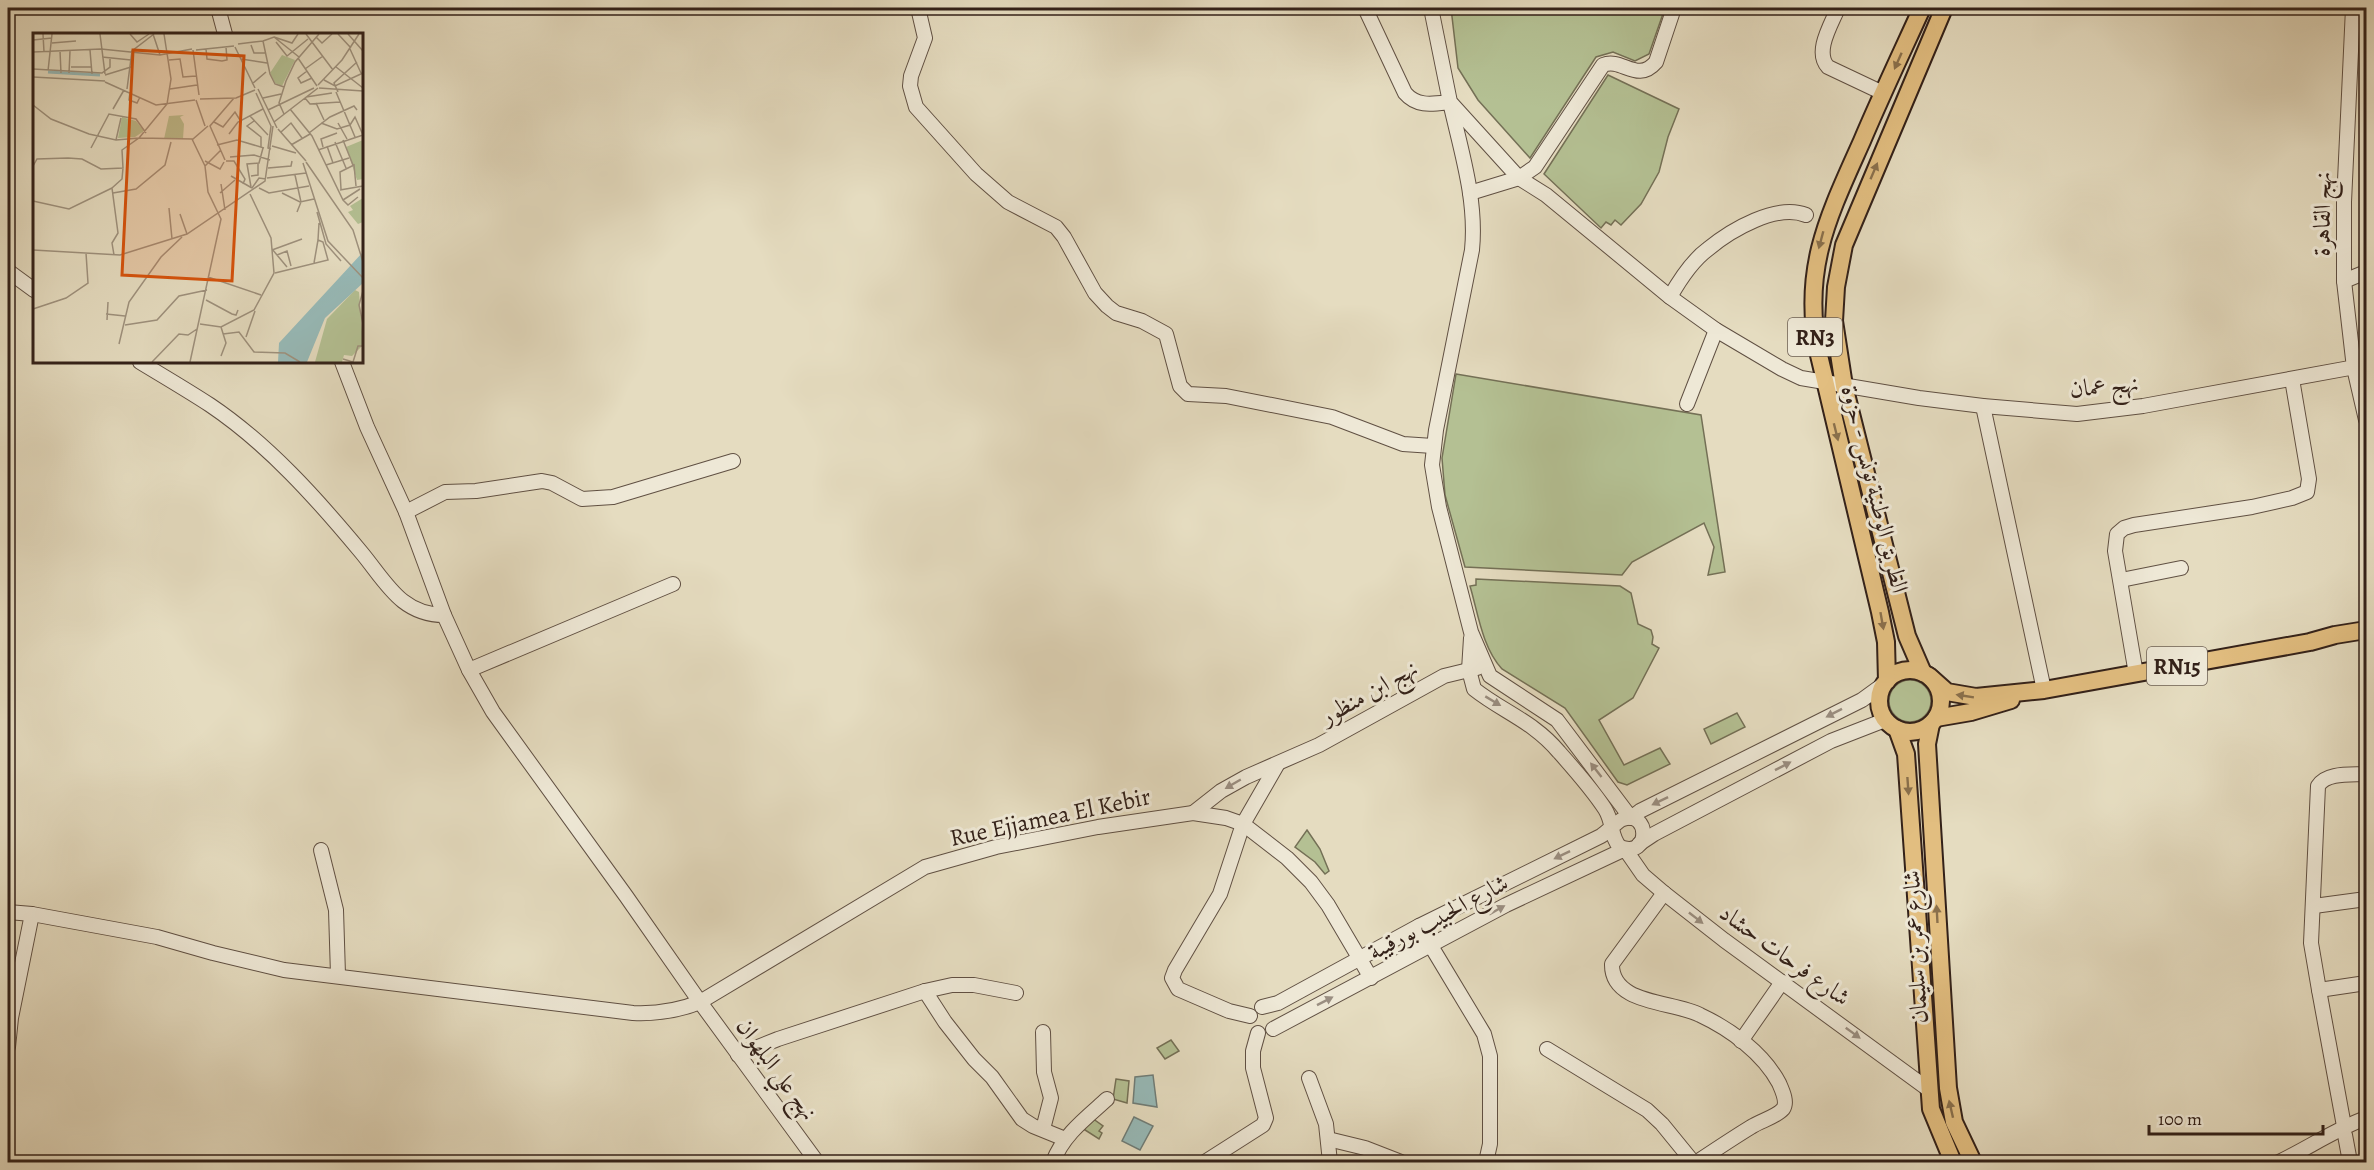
<svg xmlns="http://www.w3.org/2000/svg" width="2374" height="1170" viewBox="0 0 2374 1170" font-family="Alegreya,Amiri,serif">
<style>
.green{fill:#b4c093;stroke:#747056;stroke-width:1.5}
.water{fill:#97bab8;stroke:#6f7d78;stroke-width:1.5}
.lines{fill:none;stroke-linecap:round;stroke-linejoin:round}
.minor-casing{stroke:#605043;stroke-width:16}
.major-casing{stroke:#332119;stroke-width:20}
.minor{stroke:#eee8d6;stroke-width:14}
.major{stroke:#e2be80;stroke-width:16}
.oneway{fill:#8a704c}
.oneway2{fill:#9a8e81}
.labels{text-anchor:middle;stroke-width:6;stroke-linejoin:round;paint-order:stroke}
.shield{fill:#eee8d6;stroke:#6b5d52;stroke-width:1.5}
.shield-label{font-size:22px;font-weight:bold;fill:#332119}
.street-label{font-size:24px;fill:#332119;stroke:#eee8d6}
.inset-river{fill:none;stroke:#97bab8;stroke-width:3}
.inset-road{fill:none;stroke:#9e917d;stroke-width:1.5}
.view{fill:#d6530d;fill-opacity:0.15;stroke:#d6530d;stroke-width:3}
.inset-edge{fill:none;stroke:#332119;stroke-width:3}
</style>
<rect width="100%" height="100%" fill="#e5dcc0"/>
<filter id="stains"><feTurbulence type="fractalNoise" baseFrequency=".00333" numOctaves="4"/><feColorMatrix values="0 0 0 0 .2 0 0 0 0 .09 0 0 0 0 .02 0 0 0 .5 -.17"/></filter>
<radialGradient id="worn" r=".72"><stop offset=".6" stop-color="#630" stop-opacity="0"/><stop offset="1" stop-color="#630" stop-opacity=".3"/></radialGradient>
<!-- green -->
<g class="green">
<path d="M1451 8H1665L1649 54 1635 61 1613 52 1596 57 1530 158 1478 100 1458 68Z"/>
<path d="M1608 75 1679 109 1668 137 1659 172 1641 204 1621 225 1615 220 1611 225 1606 222 1601 228 1544 174Z"/>
<path d="M1456 374 1701 415 1725 572 1708 575 1714 547 1704 523 1632 562 1622 575 1465 567 1445 495 1442 458Z"/>
<path d="M1476 579 1620 586 1631 593 1638 624 1651 630 1653 637 1652 644 1659 648 1633 698 1599 720 1624 765 1660 748 1670 764 1627 785 1618 782 1565 708 1502 669C1482 647 1478 613 1470 586L1476 585Z"/>
<circle cx="1910" cy="701" r="21"/>
<path d="M1737 713 1745 727 1711 744 1704 729Z"/>
<path d="M1307 830 1320 849 1329 871 1325 874 1315 862 1295 847Z"/>
<path d="M1171 1040 1179 1051 1165 1059 1157 1048Z"/>
<path d="M1116 1079 1129 1081 1127 1103 1113 1099Z"/>
<path d="M1092 1118 1103 1126 1099 1131 1102 1133 1099 1139 1082 1128Z"/>
</g>
<!-- water -->
<g class="water">
<path d="M1153 1075 1157 1107 1133 1103 1135 1077Z"/>
<path d="M1134 1117 1153 1126 1140 1150 1122 1141Z"/>
</g>
<g class="lines">
<!-- minor casing -->
<g class="minor-casing">
<g id="minor">
<path d="M218 8 225 34"/>
<path d="M918 8 925 38 911 76 910 86 916 107 976 174 1008 202 1056 227 1064 237 1095 293 1107 306 1116 313 1142 321 1166 334 1180 386 1188 394 1226 396 1332 417 1403 444 1433 446"/>
<path d="M1365 8 1405 93C1417 107 1432 104 1450 102 1461 151 1477 200 1472 250L1436 430 1432 465 1439 507 1471 632 1490 676 1557 720 1631 818 1640 811 1862 700 1884 684"/>
<path d="M1431 8 1450 102 1519 178 1546 195 1670 297 1716 330 1782 369 1801 378 1919 398 1983 406 2077 414 2143 406 2366 365"/>
<path d="M1838 8C1831 25 1814 52 1828 67L1883 93"/>
<path d="M2353 8 2344 202V281L2354 368 2366 420"/>
<path d="M1470 193 1519 178 1535 167 1603 65C1622 57 1637 84 1656 62L1674 8"/>
<path d="M8 271 34 290"/>
<path d="M2344 281 2366 272"/>
<path d="M1670 297C1679 281 1693 260 1708 249 1731 230 1777 203 1806 215"/>
<path d="M140 362C163 376 187 390 210 405 268 444 317 499 361 552 386 582 401 615 444 615"/>
<path d="M342 362 367 427 406 512 444 615 469 670 493 712 626 896 700 1002 817 1162"/>
<path d="M1687 404 1716 330"/>
<path d="M1983 406 2044 690"/>
<path d="M406 512 445 492 476 491 542 481 552 483 582 499 613 497 733 461"/>
<path d="M2121 580 2181 568"/>
<path d="M469 670 673 584"/>
<path d="M2136 674 2115 551 2117 534 2124 528 2134 525 2252 507 2292 498 2307 492 2309 479 2292 379"/>
<path d="M2366 774C2352 775 2326 772 2318 786L2311 943 2319 990 2366 983"/>
<path d="M1193 813 1221 791 1246 777 1319 745 1444 676 1477 668"/>
<path d="M1639 844 1654 834 1831 741 1885 720"/>
<path d="M321 850 336 910 338 975"/>
<path d="M1664 893 1612 964C1611 1005 1674 1001 1700 1015 1730 1029 1763 1053 1779 1083 1782 1090 1788 1102 1783 1109 1776 1117 1760 1121 1751 1127 1733 1138 1715 1150 1697 1162"/>
<path d="M2314 906 2366 899"/>
<path d="M8 912 32 914 157 937 213 953 284 970 633 1013C657 1014 678 1011 700 1002L925 867 996 847 1098 827 1193 813 1226 818 1243 824 1287 858 1311 882 1328 905 1371 978"/>
<path d="M1419 926 1484 1034 1490 1056V1144L1486 1162"/>
<path d="M2319 990 2344 1126"/>
<path d="M925 991 945 1022 974 1059 992 1077 1022 1119 1033 1126 1065 1139"/>
<path d="M1262 1007 1278 1003 1419 926 1601 836C1607 832 1619 820 1623 819 1649 809 1652 859 1620 847 1610 837 1614 823 1605 809 1592 789 1575 770 1559 752 1533 721 1503 712 1474 689L1469 670 1471 638"/>
<path d="M1250 1016 1229 1011 1178 989 1172 978 1175 970 1220 894 1243 824 1277 765"/>
<path d="M1273 1029 1506 905 1625 849 1643 875 1664 893 1724 940 1928 1089"/>
<path d="M1043 1032 1044 1072 1051 1098 1043 1129"/>
<path d="M1741 1041 1782 982"/>
<path d="M8 1047 11 1018 32 914"/>
<path d="M1547 1049 1647 1110 1662 1124 1693 1162"/>
<path d="M738 1055 778 1039 925 991 952 985H974L1016 993"/>
<path d="M1309 1078 1326 1124 1330 1162"/>
<path d="M2345 1135 2350 1162"/>
<path d="M1328 1139 1365 1148 1401 1162"/>
<path d="M1053 1162C1063 1135 1086 1118 1107 1099"/>
<path d="M1205 1162 1263 1125 1266 1118 1253 1068V1051L1258 1033"/>
<path d="M2279 1162C2308 1148 2336 1129 2366 1118"/>
</g>
</g>
<!-- major casing -->
<g class="major-casing">
<g id="major">
<circle cx="1910" cy="701" r="31"/>
<path d="M1923 673 1907 636 1844 386 1834 321 1836 287 1844 245 1944 8"/>
<path d="M1929 676 1947 692 1976 697 2044 690 2310 642 2335 635 2366 630"/>
<path d="M1887 681 1886 642 1880 612 1818 351C1802 267 1829 215 1862 141 1881 96 1902 52 1922 8"/>
<path d="M1936 718 1971 712 2011 700"/>
<path d="M1931 724 1927 744 1948 1088 1954 1122 1973 1162"/>
<path d="M1897 729 1906 754 1931 1109 1953 1162"/>
</g>
</g>
<!-- minor -->
<use href="#minor" class="minor"/>
<!-- major -->
<use href="#major" class="major"/>
</g>
<!-- one-way arrows -->
<defs><path id="oneway-solid" d="M-6-.8H1V-3.2L6.5 0L1 3.2V.8H-6Z" transform="scale(1.5)"/></defs>
<g class="oneway">
<use href="#oneway-solid" transform="translate(1898 61) rotate(114)"/>
<use href="#oneway-solid" transform="translate(1874 171) rotate(-67)"/>
<use href="#oneway-solid" transform="translate(1821 240) rotate(105)"/>
<use href="#oneway-solid" transform="translate(1836 432) rotate(76)"/>
<use href="#oneway-solid" transform="translate(1882 621) rotate(80)"/>
<use href="#oneway-solid" transform="translate(1965 696) rotate(-171)"/>
<use href="#oneway-solid" transform="translate(1908 786) rotate(86)"/>
<use href="#oneway-solid" transform="translate(1937 914) rotate(-93)"/>
<use href="#oneway-solid" transform="translate(1951 1109) rotate(-103)"/>
</g>
<g class="oneway2">
<use href="#oneway-solid" transform="translate(1493 701) rotate(31)"/>
<use href="#oneway-solid" transform="translate(1834 713) rotate(153)"/>
<use href="#oneway-solid" transform="translate(1783 766) rotate(-27)"/>
<use href="#oneway-solid" transform="translate(1596 770) rotate(-128)"/>
<use href="#oneway-solid" transform="translate(1233 784) rotate(150)"/>
<use href="#oneway-solid" transform="translate(1660 801) rotate(154)"/>
<use href="#oneway-solid" transform="translate(1562 855) rotate(154)"/>
<use href="#oneway-solid" transform="translate(1497 910) rotate(-29)"/>
<use href="#oneway-solid" transform="translate(1696 918) rotate(38)"/>
<use href="#oneway-solid" transform="translate(1325 1001) rotate(-27)"/>
<use href="#oneway-solid" transform="translate(1853 1033) rotate(36)"/>
</g>
<g class="labels">
<!-- shield labels -->
<g class="shield">
<rect x="1788" y="318" width="54" height="38" rx="4.5"/>
<rect x="2147" y="647" width="60" height="38" rx="4.5"/>
</g>
<g class="shield-label">
<text x="1815" y="345">RN3</text>
<text x="2177" y="674">RN15</text>
</g>
<!-- street labels -->
<g class="street-label">
<text transform="translate(2322 214) rotate(-89)" y="8">نهج القاهرة</text>
<text transform="translate(2104 386) rotate(-5)" y="8">نهج عمان</text>
<text transform="translate(1875 489) rotate(76)" y="8">الطريق الوطنية تونس - حزوة</text>
<text transform="translate(1369 692) rotate(-29)" y="8">نهج ابن منظور</text>
<text transform="translate(1050 817) rotate(-12)" y="8">Rue Ejjamea El Kebir</text>
<text transform="translate(1438 917) rotate(-28)" y="8">شارع الحبيب بورقيبة</text>
<text transform="translate(1915 947) rotate(-93)" y="8">شارع عمر بن سليمان</text>
<text transform="translate(1785 955) rotate(36)" y="8">شارع فرحات حشاد</text>
<text transform="translate(777 1069) rotate(54)" y="8">نهج علي البلهوان</text>
</g>
</g>
<!-- overview -->
<g transform="translate(33 33)">
<rect width="330" height="330" fill="#e5dcc0"/>
<path d="M249 22 262 27 249 53 242 50 237 40ZM151 82 147 84 151 91 150 106H131L136 83ZM89 84 103 88 111 98 102 104 85 105ZM330 107V146L324 147 313 114ZM330 165V189L325 191 315 179 320 177 317 173ZM322 257 326 259 330 312 319 323 311 322 309 329H282L294 286Z" fill="#b4c093"/>
<path d="M330 219V250L292 285 274 329H245L246 310Z" fill="#97bab8"/>
<path class="inset-river" d="M15 39 67 42"/>
<path class="inset-road" d="M10 1 11 19M67 1 72 41M97 1 104 9 116 1M120 1 127 22M273 1 300 37M305 1 318 15M315 1 330 18M241 4 259 10 265 1M283 4 289 10 299 1M0 7 19 5M230 8 241 4 266 24M243 9 254 23 275 6M19 10 43 8M205 11 230 8 237 41 242 51 251 54M218 12 221 20H232M202 14 222 55M173 16 174 26 189 28 194 27 193 14M317 16 328 40M57 17 59 41M160 17 166 62M163 17 201 13M27 18 28 40M0 19 68 16 127 22 159 16M69 24 98 27M265 25 284 53M208 26 234 30M136 27 147 26 150 44 163 43M38 34H58M303 34 330 55M0 36 69 40 77 34V25M272 36 290 23M15 38 19 1M274 38 265 45 268 50 279 45M36 40 37 18M72 42 98 34M0 44 72 48M291 47 302 53 330 40M72 49 123 72 162 67M219 51 233 39M285 52 309 27 326 1M286 55 330 58M94 56 99 18 121 1M137 56 164 52M225 56 244 95M97 59 96 67 104 70 107 64M303 59 322 104M305 59 301 50 324 29M223 60 238 93 235 115 238 116M273 64 299 60M230 65 248 61M272 65 277 71 307 69M167 66 203 65 222 57M163 67 172 93M283 70 291 87M0 72 18 86 56 101 83 107 106 105 134 71 138 46 131 1M80 76 91 57M257 76 279 103 310 167 315 172 325 164M235 77 281 55M251 81 246 70 253 48 262 29 286 1M217 83 235 102M221 88 214 93 228 104V114M181 89 190 94 202 79 207 87M241 89 285 55M305 90 314 106M245 96 273 128M248 99 258 90 269 105M276 100 297 84 321 73 324 77M196 101 205 89 230 76M159 106 172 133M83 107 88 85M310 107 320 132M302 109 313 135M184 112 204 107 231 115M258 112 277 101M239 113 263 120M294 113 300 130M290 114 288 106 304 100M58 115 76 81 103 86 113 100M285 117 330 102 322 84 317 92 304 96 288 90M197 124 221 122 237 127M192 127 177 93 201 65M172 128 187 136 191 129M193 128H201L212 146 210 151M273 129 320 197 330 229M270 130 295 208 330 245M293 132 316 125M0 133 4 126 35 125 49 126 68 136 90 135 89 117 106 105 160 106 175 93M235 135 258 133 259 128M262 142 268 169 264 179M198 143 219 155M218 143 225 142V131M234 145 273 140M188 151 192 177M218 154 214 131 226 130 230 115M219 155 226 145 233 146M226 155 236 160 276 153M308 156 307 139 321 132 323 153M307 157 330 153M80 160 103 156 132 132 138 109M187 160 202 147M249 160 267 169 281 166M310 167 327 156M0 168 36 176 79 155M136 175 139 206M284 179 293 211 308 228M147 181 154 201M239 216 254 234M0 217 87 222 154 201 232 148 240 93M239 217 269 206M81 222 79 210 85 200 79 155 89 146 90 135M244 222 254 218 258 233M281 230 285 207M242 240 295 227 290 209 285 207 286 190M175 244 228 262M330 258 326 272 330 291M173 267 199 281 203 282 205 277M0 276 33 265 55 250 53 220M73 281 92 283M74 287 75 269M167 291 188 294 221 277 241 240 238 205 217 161M92 292 124 287 146 263 174 257M188 294 193 310 188 323M190 301 206 299 221 319 252 320 267 329M213 304 222 278M86 311 96 269 128 224 149 204M310 326 320 329 325 313H330M119 329 146 301 155 302 164 296M157 329 188 186 175 159 172 133 188 117"/>
<path class="view" d="M100 17 211 23 199 248 89 242Z"/>
<rect width="330" height="330" class="inset-edge"/>
</g>
<!-- margin -->
<rect width="2374" height="1170" fill="none" stroke="#e5dcc0" stroke-width="30"/>
<rect x="9" y="9" width="2356" height="1152" fill="none" stroke="#332119" stroke-width="3"/>
<rect x="15" y="15" width="2344" height="1140" fill="none" stroke="#332119" stroke-width="1.5"/>
<!-- scale -->
<path d="M2149 1125v9h174v-9" fill="none" stroke="#332119" stroke-width="3"/>
<text x="2158" y="1125" font-size="18" fill="#332119" stroke="#eee8d6" stroke-width="4.5" paint-order="stroke">100 m</text>
<rect width="100%" height="100%" filter="url(#stains)"/>
<rect width="100%" height="100%" fill="url(#worn)"/>
</svg>
